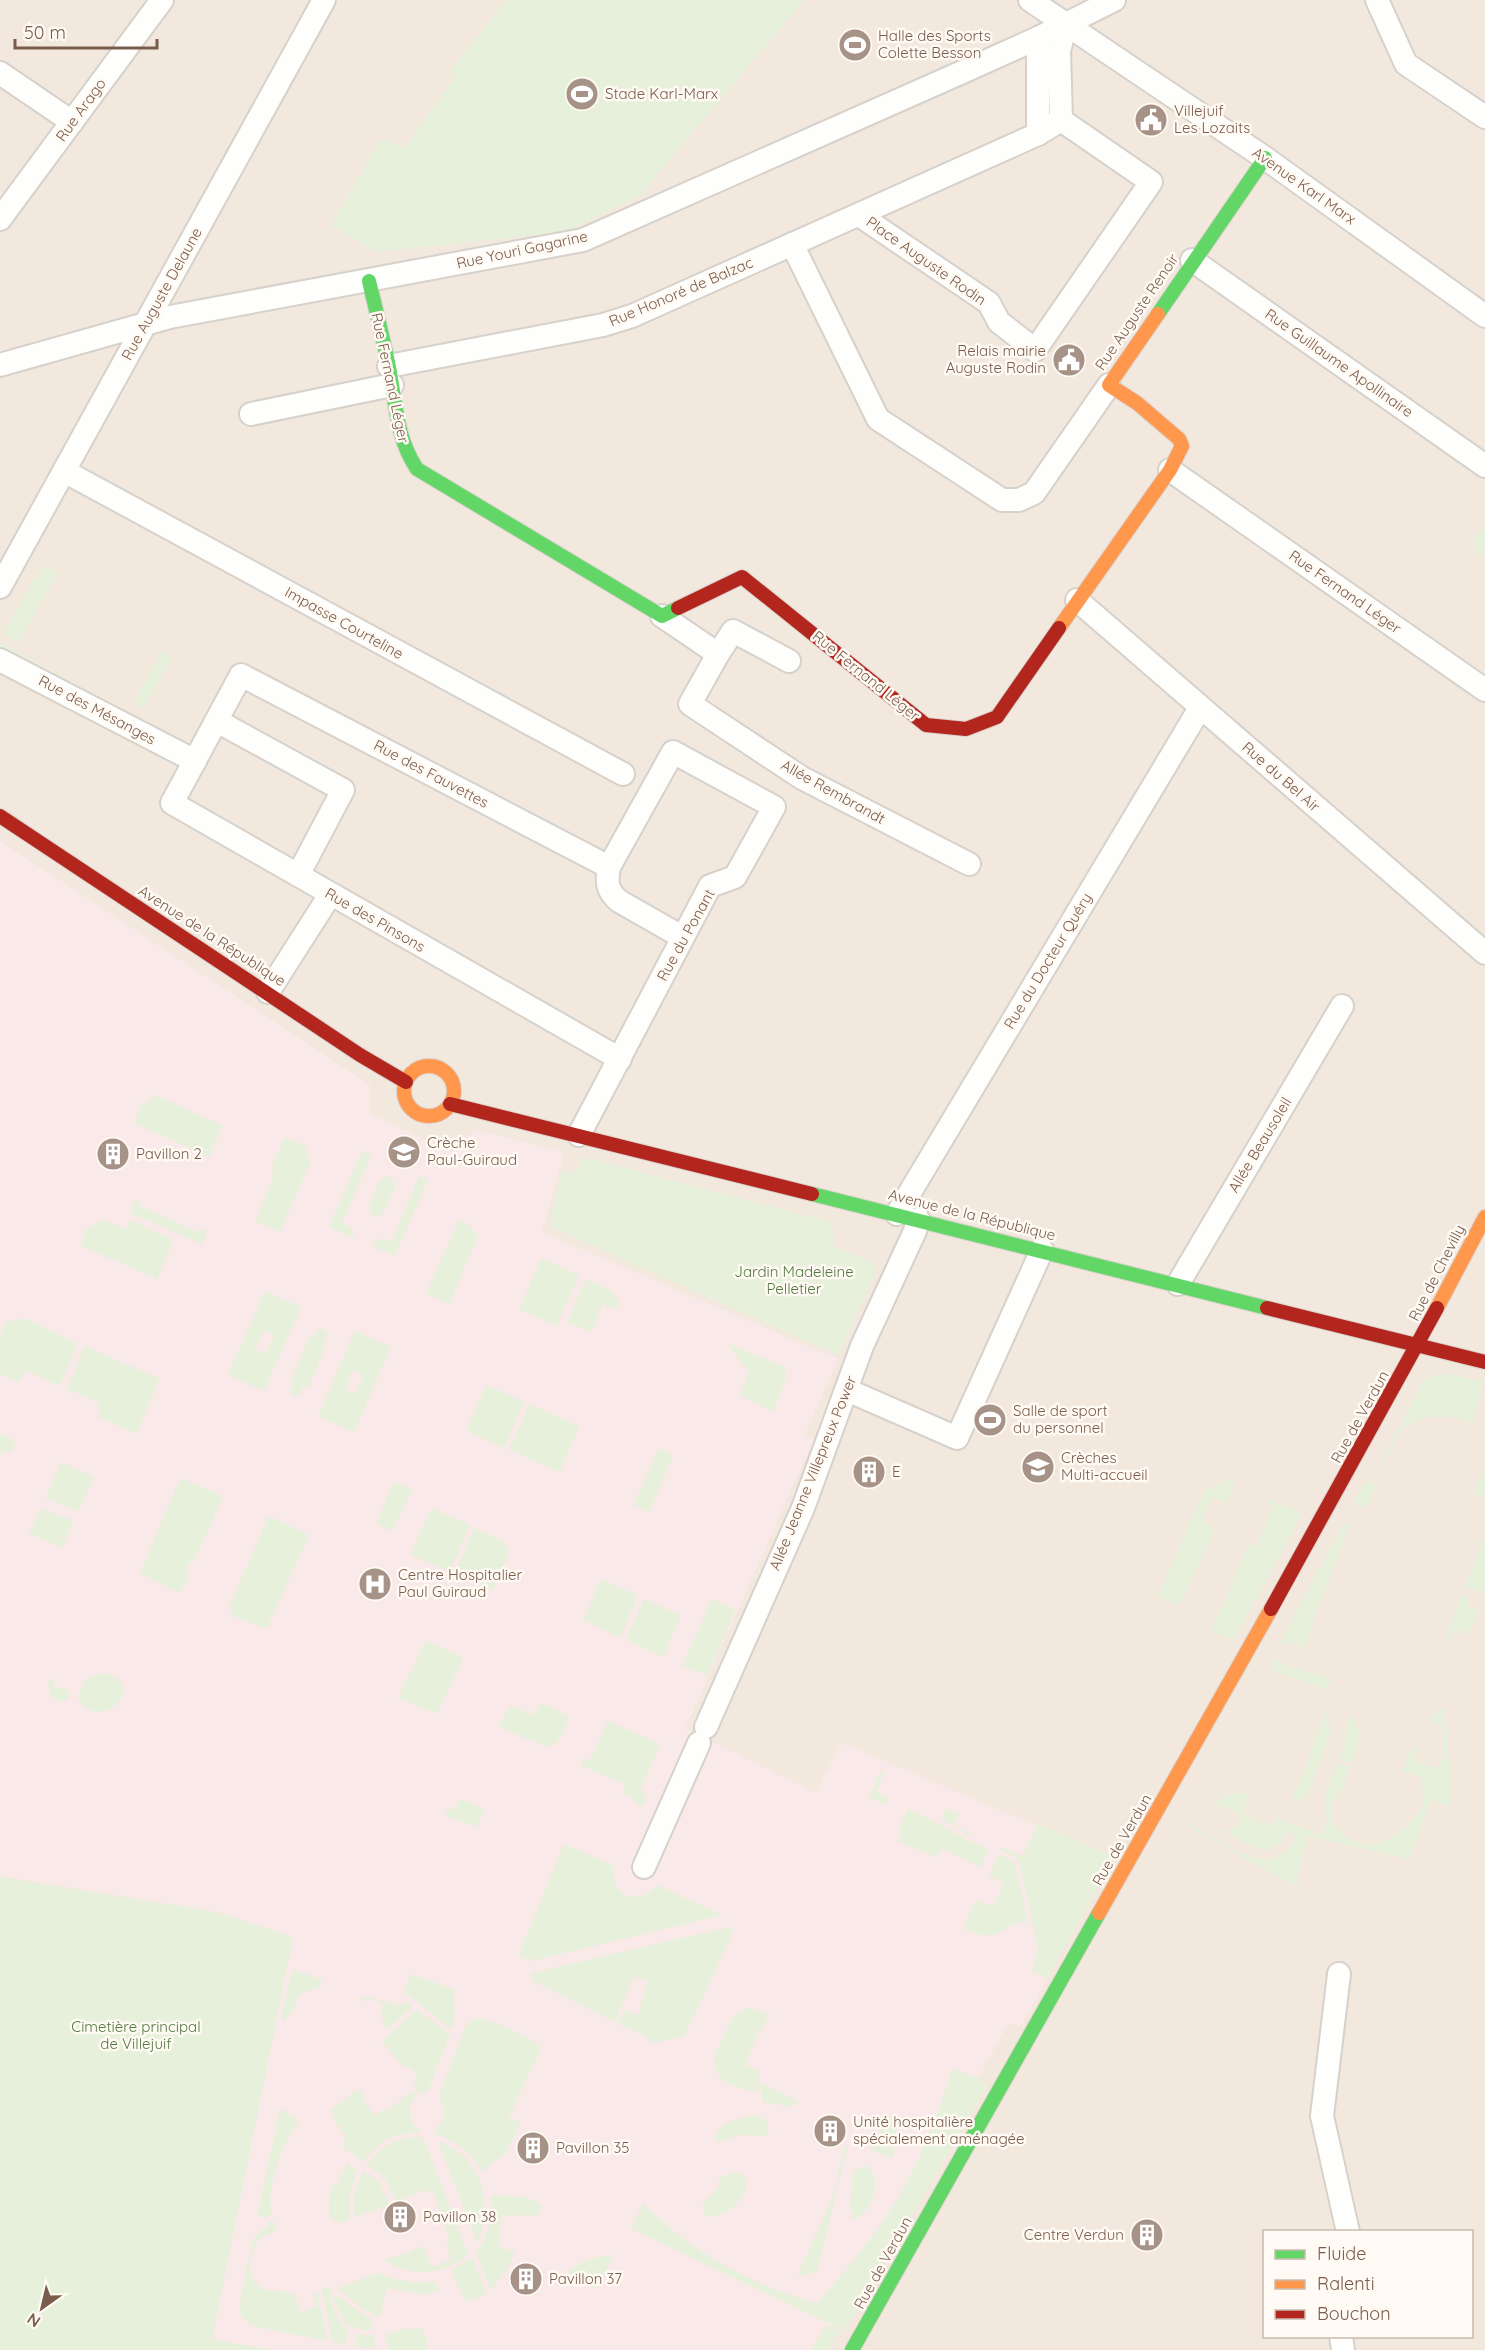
<svg xmlns="http://www.w3.org/2000/svg" width="1485" height="2350" viewBox="0 0 1485 2350" font-family="Quicksand,sans-serif">
<style>
.residential{fill:#f2e8de;fill-rule:evenodd}
.medical{fill:#fae9e9}
.green{fill:#e7f0db;fill-rule:evenodd}
.lines{fill:none;stroke-linecap:round;stroke-linejoin:round}
.street-casing{stroke:#d7d1cb;stroke-width:26}
.fast-casing{stroke:#d9d2cb;stroke-width:16}
.slow-casing{stroke:#d9d2cb;stroke-width:16}
.jam-casing{stroke:#d9d2cb;stroke-width:16}
.street{stroke:#fefefd;stroke-width:22}
.fast{stroke:#63d668;stroke-width:14}
.slow{stroke:#ff974d;stroke-width:14}
.jam{stroke:#b3261e;stroke-width:14}
.labels{text-anchor:middle;stroke-width:5;stroke-linejoin:round;paint-order:stroke}
.poi-label{font-size:15px;fill:#7a5c4d;stroke:#fffaf3;text-anchor:start}
.street-label{font-size:15px;fill:#7a5c4d;stroke:#fffaf3}
.park-label{font-size:15px;fill:#537a41;stroke:#fffaf3}
</style>
<rect width="100%" height="100%" fill="#f9f5f0"/>
<!-- residential -->
<path class="residential" d="M0 0H1485V2350H0ZM1264 2232H1472V2336H1264Z"/>
<!-- medical -->
<path class="medical" d="M0 841 370 1085V1114L453 1151 456 1146 476 1130 564 1153 542 1232 838 1359 805 1434 814 1439 685 1729 816 1793 842 1743 1113 1858 1020 2028 1009 2023 1002 2035 978 2078 987 2086 843 2333 840 2331 828 2350H270L212 2339 293 1937 216 1912 0 1876Z"/>
<!-- green -->
<g class="green">
<path d="M506 0H804L640 195 565 232 375 252 331 225 381 139 405 147 456 76 450 71Z"/>
<path d="M1485 525V557L1475 550 1473 540Z"/>
<path d="M44 565 58 573 18 643 3 634 34 579 36 580Z"/>
<path d="M0 643 130 713 128 717 0 647Z"/>
<path d="M162 651 172 657 144 708 133 703Z"/>
<path d="M153 1094 223 1126 209 1157 134 1123 143 1102 148 1104Z"/>
<path d="M285 1137 304 1145 311 1161 280 1232 255 1221 274 1175 271 1169Z"/>
<path d="M362 1151 372 1155 342 1222 354 1230 353 1238 329 1227Z"/>
<path d="M583 1157 830 1222 835 1238 832 1245 873 1263V1278L838 1355 549 1226 562 1171 575 1174Z"/>
<path d="M386 1176 392 1178 395 1186 383 1214 377 1217 371 1215 368 1208 380 1180Z"/>
<path d="M419 1176 428 1180 395 1256 372 1246 379 1238 391 1242Z"/>
<path d="M136 1199 139 1201 138 1205 201 1233 203 1228 207 1232 202 1244 130 1213Z"/>
<path d="M103 1220 125 1229 129 1220 174 1240 157 1279 80 1245 87 1228Z"/>
<path d="M459 1220 467 1223 478 1236 449 1304 426 1294Z"/>
<path d="M542 1258 579 1276 557 1326 519 1309Z"/>
<path d="M586 1279 611 1290 619 1303 616 1309 603 1304 591 1332 567 1322Z"/>
<path d="M265 1291 301 1307 264 1391 228 1375ZM263 1331 274 1335 265 1354 255 1349Z"/>
<path d="M25 1318 78 1344 60 1386 29 1372 22 1375 19 1382 0 1374V1335L6 1322Z"/>
<path d="M321 1328 328 1333 327 1337 322 1341 327 1343 308 1388 303 1386 301 1394 294 1396 290 1390 295 1382 291 1380 310 1335 315 1338V1332Z"/>
<path d="M355 1331 391 1347 354 1432 318 1416ZM353 1370 364 1375 355 1393 345 1389Z"/>
<path d="M727 1343 785 1367V1382L773 1412 740 1395 749 1372Z"/>
<path d="M85 1346 160 1379 136 1434 97 1416 100 1410 97 1402 67 1389Z"/>
<path d="M1443 1373 1483 1382 1473 1422C1451 1415 1417 1412 1401 1432 1394 1441 1390 1452 1385 1462L1382 1461 1423 1381Z"/>
<path d="M486 1385 524 1402 504 1448 466 1431Z"/>
<path d="M529 1404 579 1426 560 1472 509 1450Z"/>
<path d="M0 1434 16 1441 11 1453 3 1450 0 1457Z"/>
<path d="M659 1448 672 1454 673 1457 649 1512 633 1505Z"/>
<path d="M61 1462 94 1477 78 1512 45 1498Z"/>
<path d="M1483 1471H1485V1497L1474 1493Z"/>
<path d="M1237 1477 1226 1503 1213 1497 1202 1521 1215 1528 1180 1606 1158 1596 1204 1490Z"/>
<path d="M180 1478 223 1496 194 1562 190 1561 186 1569 190 1572 180 1593 140 1573Z"/>
<path d="M394 1482 412 1489 392 1531 376 1524Z"/>
<path d="M1365 1482 1376 1485 1367 1508 1354 1503Z"/>
<path d="M1269 1500 1302 1513 1234 1640 1211 1631 1249 1544 1256 1546 1273 1507 1267 1504Z"/>
<path d="M41 1508 74 1521 62 1548 29 1533Z"/>
<path d="M432 1508 470 1525 450 1571 410 1555Z"/>
<path d="M269 1516 309 1535 268 1626 264 1628 233 1616 229 1607Z"/>
<path d="M1344 1522 1350 1524 1304 1648 1288 1642 1286 1646 1282 1644 1281 1641Z"/>
<path d="M474 1528 502 1540 509 1551 493 1591 454 1574Z"/>
<path d="M1483 1538 1485 1539V1594L1465 1587Z"/>
<path d="M601 1579 638 1595 620 1637 583 1620Z"/>
<path d="M1462 1595 1470 1598 1467 1607 1479 1610 1467 1635 1455 1630 1450 1640 1445 1638Z"/>
<path d="M644 1599 681 1615 663 1657 626 1640Z"/>
<path d="M712 1599 736 1610 707 1675 682 1666Z"/>
<path d="M426 1641 463 1657 437 1714 398 1698Z"/>
<path d="M1275 1658 1281 1660 1280 1664 1333 1679 1325 1690 1274 1671 1271 1665Z"/>
<path d="M97 1674C110 1673 121 1677 124 1691 119 1713 87 1721 78 1697L83 1682Z"/>
<path d="M49 1678H51L56 1688H64L70 1691 68 1699 61 1702C50 1698 47 1689 49 1678Z"/>
<path d="M541 1703 565 1714 569 1718 558 1742 547 1747 499 1727 510 1705 534 1715Z"/>
<path d="M1439 1708 1445 1709 1452 1806 1431 1800 1410 1859 1307 1836 1296 1887 1188 1826 1189 1823C1207 1833 1246 1861 1266 1860 1280 1860 1291 1847 1297 1835L1288 1832C1283 1838 1278 1846 1271 1849 1259 1854 1233 1836 1223 1830L1230 1831 1233 1825 1239 1827V1813L1213 1804C1224 1794 1236 1790 1249 1796L1243 1814 1262 1822 1261 1825 1265 1826 1266 1823 1273 1825 1276 1817 1321 1835 1328 1819C1319 1801 1331 1780 1338 1763L1350 1767C1347 1774 1345 1782 1342 1789 1338 1796 1332 1801 1332 1810 1331 1837 1365 1851 1387 1840 1402 1832 1415 1818 1424 1804L1421 1778 1413 1772 1407 1774 1402 1772 1409 1753 1415 1744 1417 1746 1416 1762 1438 1768 1444 1753 1442 1726 1429 1720Z"/>
<path d="M1326 1711 1331 1733 1311 1789 1303 1799 1291 1803Z"/>
<path d="M1350 1715C1365 1730 1358 1746 1351 1764L1339 1759 1346 1737 1347 1722Z"/>
<path d="M608 1721 660 1744 640 1792 647 1795 643 1806 636 1805 635 1801 622 1793 625 1784 582 1766V1758L590 1760Z"/>
<path d="M880 1772 884 1773 876 1792 888 1797 885 1805 869 1797Z"/>
<path d="M460 1799 484 1809 477 1827 447 1816 444 1812 456 1807Z"/>
<path d="M908 1809C935 1821 961 1837 988 1849L981 1867 945 1850H940L937 1858 898 1841 902 1833 898 1831Z"/>
<path d="M946 1809 959 1814 954 1826 972 1834 971 1837 941 1819Z"/>
<path d="M1038 1824 1115 1857 1047 1978 1032 1972 1038 1949 1019 1863 1014 1856 1000 1850 1002 1847 1023 1856Z"/>
<path d="M564 1844 613 1865C613 1872 613 1879 616 1885 625 1902 647 1899 657 1885L722 1915 527 1962 526 1959 518 1956Z"/>
<path d="M999 1854 1012 1860 1015 1864 1028 1922C995 1922 1007 1947 963 1929L976 1900 993 1907 1004 1883 989 1876Z"/>
<path d="M0 1877 216 1912 293 1937 212 2339 270 2350H0Z"/>
<path d="M730 1927 733 1928 732 1934 684 2037 651 2043 645 2036 618 2024 624 2010 638 2015 647 1981 634 1976 615 2022 533 1981 531 1973Z"/>
<path d="M292 1969 323 1980 319 1988 299 1994 293 2011 283 2022 281 2020Z"/>
<path d="M410 1974 453 1989 455 2015 451 2029 404 1992Z"/>
<path d="M365 1996 400 2005 406 2001 413 2006 387 2030C382 2024 381 2011 383 2003L366 1998 361 2003 358 1999Z"/>
<path d="M749 2008 759 2010 757 2014 760 2011 770 2015 758 2034 745 2064 761 2072 757 2081 799 2101 792 2107 762 2102V2090L734 2075 761 2092C741 2090 709 2083 715 2056 717 2050 720 2044 723 2038 729 2024 733 2011 749 2008Z"/>
<path d="M417 2009 450 2034 428 2091 420 2095 412 2086 416 2082V2075L410 2067 403 2066 382 2041Z"/>
<path d="M477 2018C490 2018 535 2038 541 2049L509 2117 521 2123 506 2153 482 2172C472 2154 456 2141 437 2135L434 2130C447 2120 445 2109 439 2097L464 2029 471 2021Z"/>
<path d="M952 2068 978 2078 987 2086 844 2331 630 2228 644 2203C691 2253 751 2284 816 2303 887 2228 923 2167 952 2068Z"/>
<path d="M358 2089 365 2097 363 2099 375 2116 384 2109 386 2111 412 2091 417 2097C402 2110 411 2122 421 2132 395 2134 379 2140 363 2162L343 2147 345 2134 337 2125 331 2110Z"/>
<path d="M280 2108 299 2121C281 2148 266 2183 272 2216L257 2217Z"/>
<path d="M752 2115 759 2116 767 2121 769 2132 765 2136 735 2135 734 2137 716 2142C713 2123 738 2119 752 2115Z"/>
<path d="M887 2116H898L893 2159 869 2149 880 2135Z"/>
<path d="M423 2137 468 2254C447 2276 408 2278 384 2260L412 2251 413 2249 423 2246 432 2267 451 2260 446 2244 448 2243 447 2239 449 2238 434 2194 432 2191H425L396 2201 384 2177 367 2165C380 2145 399 2136 423 2137Z"/>
<path d="M438 2141C482 2156 495 2203 477 2243Z"/>
<path d="M845 2146H848L817 2272 797 2276 833 2196Z"/>
<path d="M348 2163 358 2170 349 2193 350 2219C343 2223 333 2223 329 2215V2200L332 2185H336Z"/>
<path d="M866 2165C883 2178 873 2213 854 2219L850 2218 853 2211 850 2210 852 2175 856 2169Z"/>
<path d="M363 2171 379 2182 390 2205 354 2217V2194Z"/>
<path d="M736 2172C765 2180 725 2226 705 2215L702 2205 719 2186 717 2184 722 2176Z"/>
<path d="M490 2195 525 2197 531 2200 532 2198 541 2205 540 2215 502 2216 498 2246 515 2252 507 2269 491 2291 476 2253C488 2236 494 2215 490 2195Z"/>
<path d="M268 2221H274L276 2231C270 2234 263 2235 259 2240 242 2260 250 2298 281 2290L282 2292 287 2291 289 2295 294 2293 302 2312 317 2306 312 2294 317 2292 328 2341 252 2326 241 2316 239 2307 242 2292 252 2241 260 2231 268 2227Z"/>
<path d="M613 2255 598 2287 595 2288 566 2274C578 2261 596 2256 613 2255Z"/>
<path d="M472 2257 487 2294 466 2302 451 2271Z"/>
<path d="M378 2273C395 2280 416 2285 435 2281L439 2291 424 2294 387 2288 381 2315 378 2317 361 2308 337 2288Z"/>
<path d="M328 2287 333 2292 330 2300 341 2324 348 2330 345 2344 333 2342 321 2289Z"/>
<path d="M335 2294 370 2319 372 2323 371 2329 366 2331 345 2324 333 2299Z"/>
<path d="M826 2325 840 2331 828 2350H811Z"/>
<path d="M422 2328 427 2341V2350H390L384 2336 403 2329Z"/>
<path d="M357 2333 367 2336 375 2333 374 2349 354 2346Z"/>
</g>
<g class="lines">
<!-- street casing -->
<g class="street-casing">
<g id="street">
<path d="M1030 0 1265 158 1485 316"/>
<path d="M1377 0 1406 64 1485 117"/>
<path d="M0 73 72 122"/>
<path d="M1061 120 1059 51 1066 24"/>
<path d="M1038 134V38"/>
<path d="M859 215 989 303 999 322 1035 350 1151 182 1061 120"/>
<path d="M0 219 162 0"/>
<path d="M792 244 878 419 1002 500H1019L1034 493 1109 385"/>
<path d="M1192 260 1485 466"/>
<path d="M0 365 170 317 583 240 967 70 1038 38 1114 0"/>
<path d="M389 366 603 325 632 316 1038 134 1061 120"/>
<path d="M251 414 392 385"/>
<path d="M1170 470 1485 690"/>
<path d="M64 471 623 774"/>
<path d="M0 587 324 0"/>
<path d="M1077 600 1485 953"/>
<path d="M662 616 718 654 690 704 802 778 969 864"/>
<path d="M718 654 733 631 789 661"/>
<path d="M0 660 195 761"/>
<path d="M217 721 343 790 298 875"/>
<path d="M268 992 330 895"/>
<path d="M620 1059 172 803 241 675 609 867C606 882 607 891 619 901L682 937"/>
<path d="M579 1135 710 886 735 877 774 807 673 752 609 867"/>
<path d="M897 1214 1200 708"/>
<path d="M1178 1284 1342 1006"/>
<path d="M847 1390 957 1438 1042 1250"/>
<path d="M706 1727 803 1508 862 1346 915 1231 918 1219"/>
<path d="M644 1867 699 1743"/>
<path d="M1339 1974 1322 2116 1348 2232"/>
<path d="M1341 2336 1343 2350"/>
</g>
</g>
<!-- fast casing -->
<g class="fast-casing">
<g id="fast">
<path d="M369 281C376 310 383 338 389 367 396 403 396 438 417 469L662 616 678 608"/>
<path d="M1158 314 1265 158"/>
<path d="M812 1194 1267 1308"/>
<path d="M852 2350 1099 1913"/>
</g>
</g>
<!-- slow casing -->
<g class="slow-casing">
<g id="slow">
<path d="M1059 628 1170 470 1182 446 1179 439 1137 403 1109 385 1158 314"/>
<circle cx="429" cy="1091" r="25"/>
<path d="M1437 1308 1485 1217"/>
<path d="M1099 1913 1271 1609"/>
</g>
</g>
<!-- jam casing -->
<g class="jam-casing">
<g id="jam">
<path d="M678 608 742 577 926 725 966 729 997 717 1059 628"/>
<path d="M0 816 360 1055 406 1082"/>
<path d="M450 1104 812 1194"/>
<path d="M1267 1308 1485 1362"/>
<path d="M1271 1609 1437 1308"/>
</g>
</g>
<!-- street -->
<use href="#street" class="street"/>
<!-- fast -->
<use href="#fast" class="fast"/>
<!-- slow -->
<use href="#slow" class="slow"/>
<!-- jam -->
<use href="#jam" class="jam"/>
</g>
<!-- icons -->
<defs>
<g id="stadium-disc" transform="scale(1.725)"><circle r="9.5" fill="#a69286" stroke="#fffaf3"/><path d="M0-5a6.5 5 0 1 0 0 10a6.5 5 0 1 0 0-10ZM-3.5-1.8h7v3.6h-7Z" fill="#fff"/></g>
<g id="civic-disc" transform="scale(1.725)"><circle r="9.5" fill="#a69286" stroke="#fffaf3"/><path d="M-.6-6.5H3V-4.5H.6V-3L4-1V1h2V6H-6V1h2V-1L-.6-3ZM-1.2 2.5V6h2.4V2.5Z" fill="#fff"/></g>
<g id="school-disc" transform="scale(1.725)"><circle r="9.5" fill="#a69286" stroke="#fffaf3"/><path d="M0-5L7-2L0 1L-7-2ZM-4 1L0 2.5L4 1V4Q0 6-4 4Z" fill="#fff"/></g>
<g id="building-disc" transform="scale(1.725)"><circle r="9.5" fill="#a69286" stroke="#fffaf3"/><path d="M-4-6H4V6H1V3H-1V6H-4ZM-2.5-4.3h1.7v1.8h-1.7ZM.8-4.3h1.7v1.8H.8ZM-2.5-1h1.7V.8h-1.7ZM.8-1h1.7V.8H.8Z" fill="#fff"/></g>
<g id="hospital-disc" transform="scale(1.725)"><circle r="9.5" fill="#a69286" stroke="#fffaf3"/><path d="M-5-5h3v3.5h4V-5h3V5h-3V1.5h-4V5h-3Z" fill="#fff"/></g>
</defs>
<g fill-rule="evenodd">
<use href="#stadium-disc" x="855" y="45"/>
<use href="#stadium-disc" x="582" y="94"/>
<use href="#civic-disc" x="1151" y="120"/>
<use href="#civic-disc" x="1069" y="360"/>
<use href="#school-disc" x="404" y="1152"/>
<use href="#building-disc" x="113" y="1154"/>
<use href="#stadium-disc" x="990" y="1420"/>
<use href="#school-disc" x="1038" y="1467"/>
<use href="#building-disc" x="869" y="1472"/>
<use href="#hospital-disc" x="375" y="1584"/>
<use href="#building-disc" x="830" y="2131"/>
<use href="#building-disc" x="533" y="2148"/>
<use href="#building-disc" x="400" y="2217"/>
<use href="#building-disc" x="1147" y="2235"/>
<use href="#building-disc" x="526" y="2279"/>
</g>
<g class="labels">
<!-- poi labels -->
<g class="poi-label">
<text x="878" y="41">Halle des Sports<tspan x="878" dy="17">Colette Besson</tspan></text>
<text x="605" y="99">Stade Karl-Marx</text>
<text x="1174" y="116">Villejuif<tspan x="1174" dy="17">Les Lozaits</tspan></text>
<text x="1046" y="356" text-anchor="end">Relais mairie<tspan x="1046" dy="17">Auguste Rodin</tspan></text>
<text x="427" y="1148">Crèche<tspan x="427" dy="17">Paul-Guiraud</tspan></text>
<text x="136" y="1159">Pavillon 2</text>
<text x="1013" y="1416">Salle de sport<tspan x="1013" dy="17">du personnel</tspan></text>
<text x="1061" y="1463">Crèches<tspan x="1061" dy="17">Multi-accueil</tspan></text>
<text x="892" y="1477">E</text>
<text x="398" y="1580">Centre Hospitalier<tspan x="398" dy="17">Paul Guiraud</tspan></text>
<text x="853" y="2127">Unité hospitalière<tspan x="853" dy="17">spécialement aménagée</tspan></text>
<text x="556" y="2153">Pavillon 35</text>
<text x="423" y="2222">Pavillon 38</text>
<text x="1124" y="2240" text-anchor="end">Centre Verdun</text>
<text x="549" y="2284">Pavillon 37</text>
</g>
<!-- street labels -->
<g class="street-label">
<text transform="translate(81 110) rotate(-54)" y="5">Rue Arago</text>
<text transform="translate(1304 186) rotate(35)" y="5">Avenue Karl Marx</text>
<text transform="translate(522 250) rotate(-12)" y="5">Rue Youri Gagarine</text>
<text transform="translate(926 261) rotate(35)" y="5">Place Auguste Rodin</text>
<text transform="translate(681 292) rotate(-23)" y="5">Rue Honoré de Balzac</text>
<text transform="translate(162 294) rotate(-61)" y="5">Rue Auguste Delaune</text>
<text transform="translate(1137 312) rotate(-56)" y="5">Rue Auguste Renoir</text>
<text transform="translate(1339 363) rotate(35)" y="5">Rue Guillaume Apollinaire</text>
<text transform="translate(390 378) rotate(78)" y="5">Rue Fernand Léger</text>
<text transform="translate(1345 592) rotate(35)" y="5">Rue Fernand Léger</text>
<text transform="translate(344 623) rotate(29)" y="5">Impasse Courteline</text>
<text transform="translate(866 676) rotate(39)" y="5">Rue Fernand Léger</text>
<text transform="translate(97 710) rotate(28)" y="5">Rue des Mésanges</text>
<text transform="translate(431 774) rotate(28)" y="5">Rue des Fauvettes</text>
<text transform="translate(1281 777) rotate(41)" y="5">Rue du Bel Air</text>
<text transform="translate(833 792) rotate(29)" y="5">Allée Rembrandt</text>
<text transform="translate(375 920) rotate(30)" y="5">Rue des Pinsons</text>
<text transform="translate(686 935) rotate(-61)" y="5">Rue du Ponant</text>
<text transform="translate(212 936) rotate(33)" y="5">Avenue de la République</text>
<text transform="translate(1048 961) rotate(-59)" y="5">Rue du Docteur Quéry</text>
<text transform="translate(1260 1145) rotate(-59)" y="5">Allée Beausoleil</text>
<text transform="translate(972 1215) rotate(14)" y="5">Avenue de la République</text>
<text transform="translate(1437 1273) rotate(-63)" y="5">Rue de Chevilly</text>
<text transform="translate(1360 1417) rotate(-61)" y="5">Rue de Verdun</text>
<text transform="translate(813 1473) rotate(-68)" y="5">Allée Jeanne Villepreux Power</text>
<text transform="translate(1122 1840) rotate(-60)" y="5">Rue de Verdun</text>
<text transform="translate(883 2263) rotate(-61)" y="5">Rue de Verdun</text>
</g>
<!-- park labels -->
<g class="park-label">
<text x="794" y="1277">Jardin Madeleine<tspan x="794" dy="17">Pelletier</tspan></text>
<text x="136" y="2032">Cimetière principal<tspan x="136" dy="17">de Villejuif</tspan></text>
</g>
</g>
<!-- legend -->
<rect x="1263" y="2230" width="210" height="108" fill="#fffaf3" stroke="#cabbb1" stroke-width="1.5"/>
<rect x="1275" y="2250" width="30" height="9" fill="#63d668" stroke="#cabbb1" stroke-width="1.5"/>
<text x="1317" y="2260" font-size="18" fill="#7a5c4d">Fluide</text>
<rect x="1275" y="2280" width="30" height="9" fill="#ff974d" stroke="#cabbb1" stroke-width="1.5"/>
<text x="1317" y="2290" font-size="18" fill="#7a5c4d">Ralenti</text>
<rect x="1275" y="2310" width="30" height="9" fill="#b3261e" stroke="#cabbb1" stroke-width="1.5"/>
<text x="1317" y="2320" font-size="18" fill="#7a5c4d">Bouchon</text>
<!-- north arrow -->
<g transform="translate(42 2308) rotate(214)" stroke="#fffaf3" stroke-width="4.5" paint-order="stroke">
<path d="M0-4.5L10 22L0 15L-10 22Z" fill="#7a5c4d"/>
<text y="-9" font-size="16" font-weight="bold" text-anchor="middle" fill="#7a5c4d">N</text>
</g>
<!-- scale -->
<path d="M15 39v9h142v-9" fill="none" stroke="#7a5c4d" stroke-width="3"/>
<text x="24" y="39" font-size="18" fill="#7a5c4d" stroke="#fffaf3" stroke-width="4.5" paint-order="stroke">50 m</text>
</svg>
